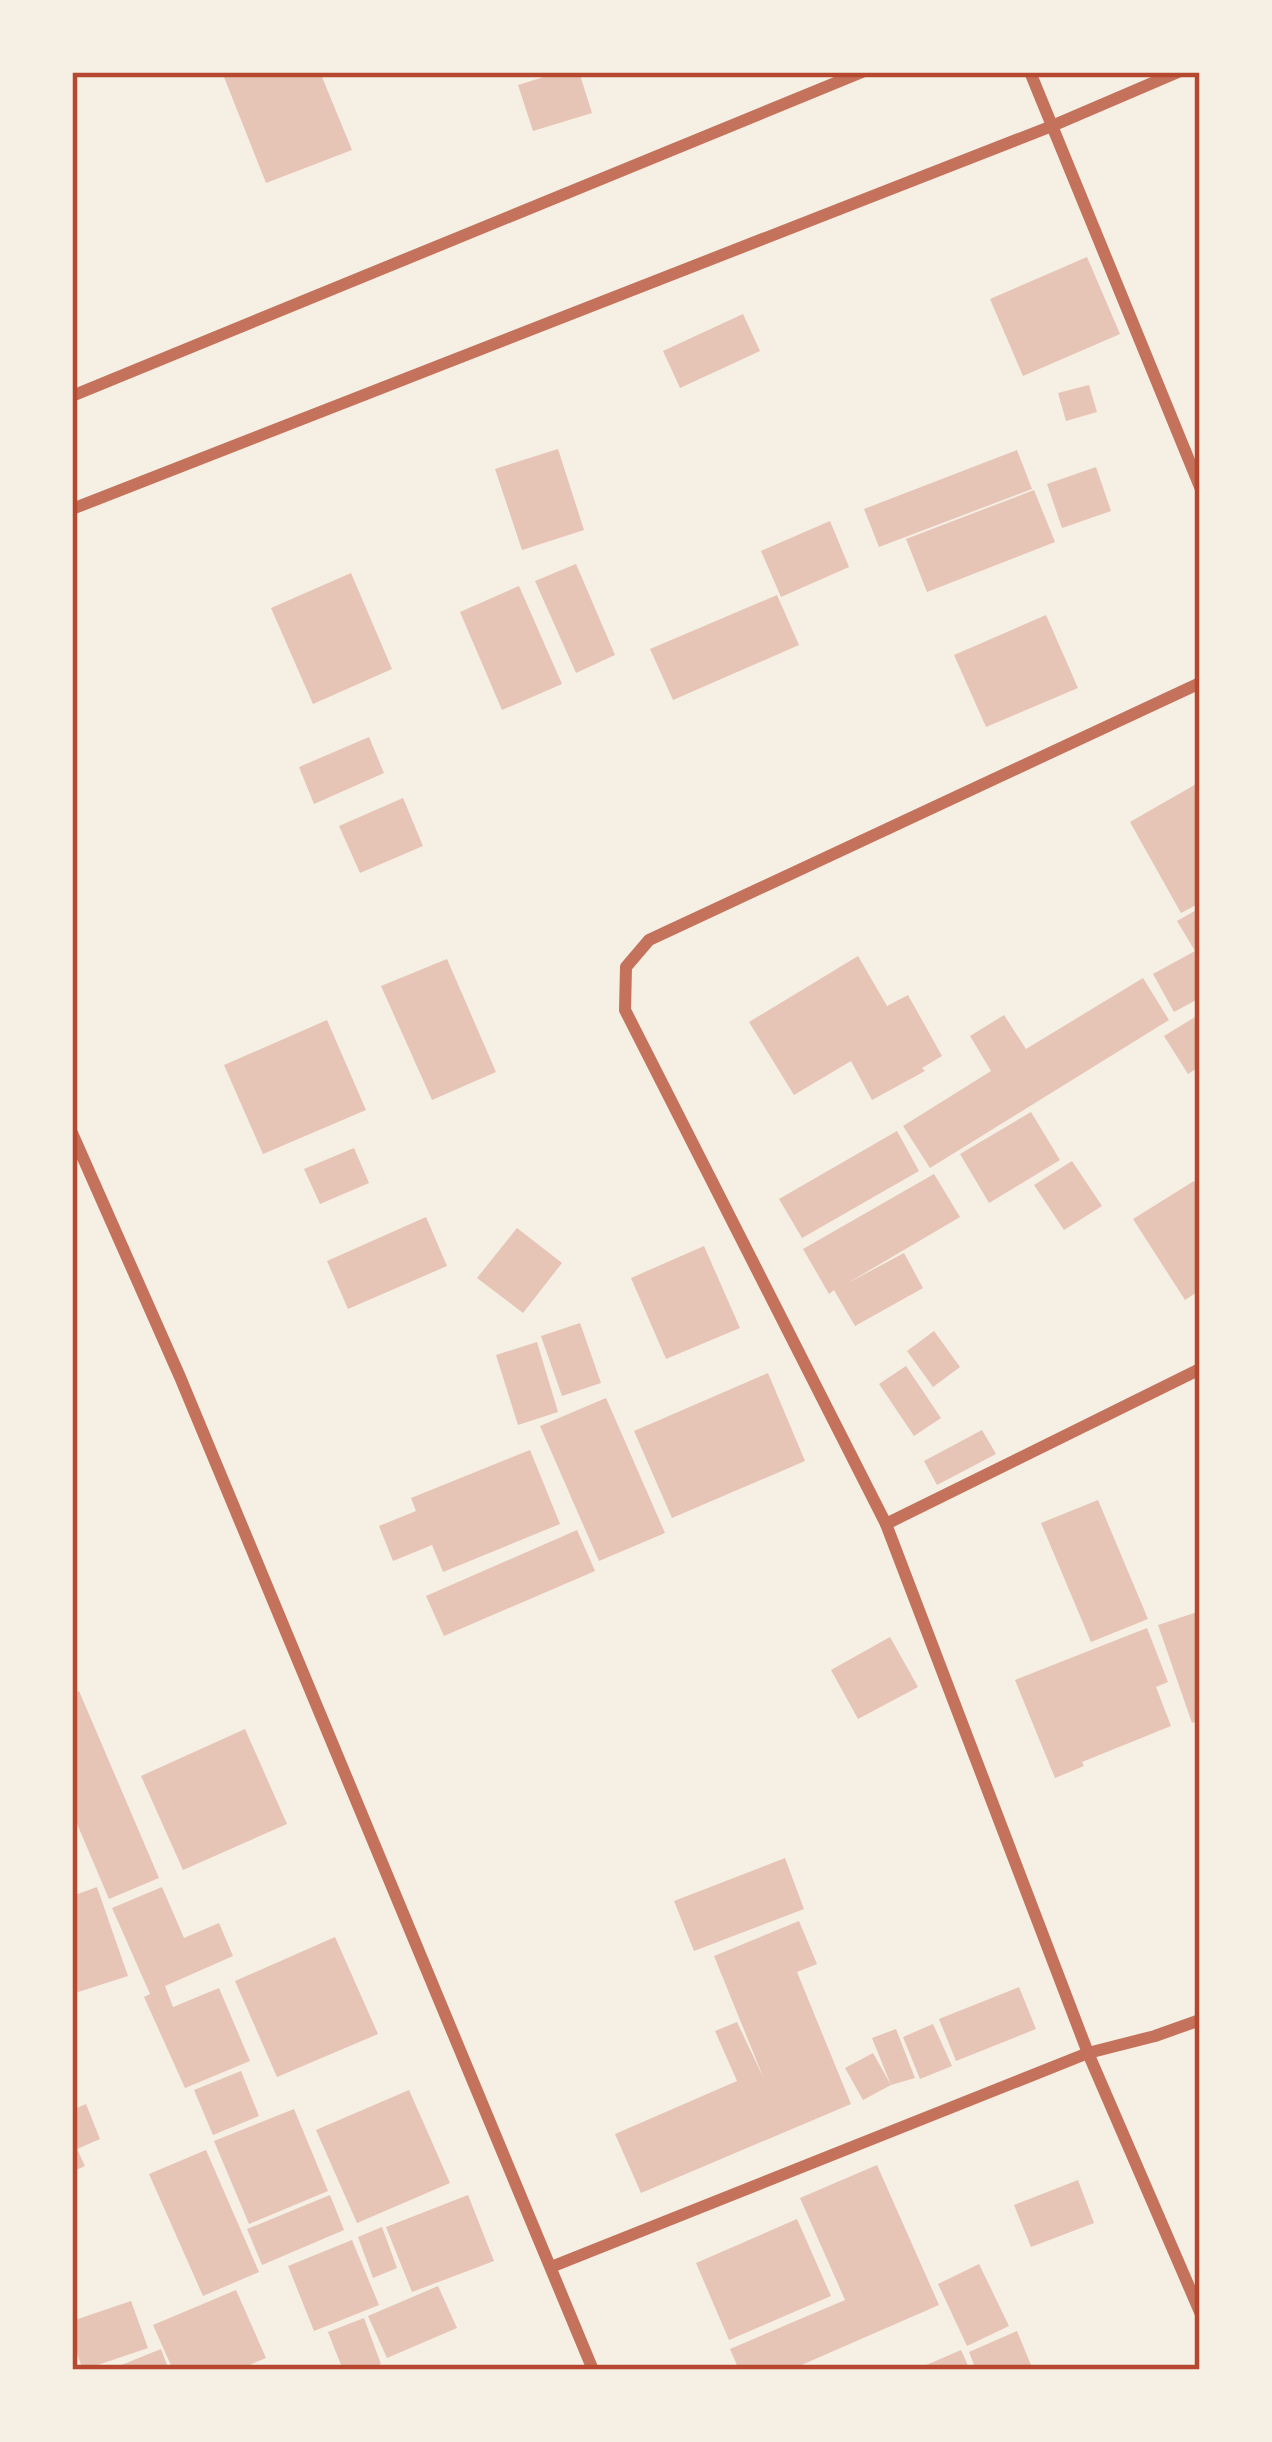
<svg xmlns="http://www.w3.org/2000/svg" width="1272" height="2442" viewBox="0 0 1272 2442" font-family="'Roboto Condensed',sans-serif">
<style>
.building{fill:#e6c5b7}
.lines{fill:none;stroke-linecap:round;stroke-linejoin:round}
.minor{stroke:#c5725c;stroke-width:12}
.neatline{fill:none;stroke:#b5482f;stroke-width:4.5}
</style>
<rect width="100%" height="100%" fill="#f6efe4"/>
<!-- building -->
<g class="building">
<path d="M222 72H320L352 150 266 183Z"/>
<path d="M560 72H579L592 113 533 131 518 85Z"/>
<path d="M1087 257 1120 334 1023 376 990 299Z"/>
<path d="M743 314 760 351 680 388 663 351Z"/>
<path d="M1089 385 1097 412 1066 421 1058 393Z"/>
<path d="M558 449 584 530 522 550 495 469Z"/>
<path d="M1017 450 1032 489 879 547 864 509Z"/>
<path d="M1096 467 1111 511 1062 528 1047 484Z"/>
<path d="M1034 490 1055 542 927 592 906 539Z"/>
<path d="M830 521 849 567 781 597 761 551Z"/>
<path d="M576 564 615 655 576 673 535 581Z"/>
<path d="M351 573 392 669 313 704 271 608Z"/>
<path d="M519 586 562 684 502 710 460 612Z"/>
<path d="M777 595 799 645 673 700 650 649Z"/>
<path d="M1046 615 1078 688 986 727 954 655Z"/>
<path d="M369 737 384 773 314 804 299 767Z"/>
<path d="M1198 783 1200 903 1181 913 1130 822Z"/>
<path d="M403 798 423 846 360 873 339 826Z"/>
<path d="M1200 908V998L1174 1012 1153 974 1195 951 1177 921Z"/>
<path d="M858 956 887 1006 908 995 942 1056 922 1068 925 1071 872 1100 851 1061 794 1095 749 1022Z"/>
<path d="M447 959 496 1072 432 1100 381 986Z"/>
<path d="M1143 978 1169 1020 930 1168 903 1126 991 1071 970 1036 1004 1015 1026 1049Z"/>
<path d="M1200 1014V1066L1188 1074 1164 1036Z"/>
<path d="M327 1020 366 1110 263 1154 224 1065Z"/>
<path d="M1031 1112 1060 1160 989 1203 960 1154Z"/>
<path d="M897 1131 919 1171 802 1238 779 1199Z"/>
<path d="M354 1148 369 1183 320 1204 304 1169Z"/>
<path d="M1072 1161 1102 1206 1064 1230 1034 1185Z"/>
<path d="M934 1174 960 1217 846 1284 904 1253 923 1288 855 1326 834 1290 829 1294 803 1249Z"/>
<path d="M1194 1181 1200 1191V1290L1185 1300 1133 1219Z"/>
<path d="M426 1217 447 1266 348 1309 327 1261Z"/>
<path d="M517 1228 562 1263 523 1313 477 1278Z"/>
<path d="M704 1246 740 1328 666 1359 631 1278Z"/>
<path d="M580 1323 601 1383 562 1396 541 1336Z"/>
<path d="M934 1331 960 1367 933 1387 907 1351Z"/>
<path d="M537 1342 558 1412 518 1425 496 1355Z"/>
<path d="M906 1366 941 1418 914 1436 879 1384Z"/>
<path d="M768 1373 805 1461 672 1518 634 1431Z"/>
<path d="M606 1398 665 1533 599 1561 540 1426Z"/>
<path d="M982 1430 996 1454 937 1485 924 1461Z"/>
<path d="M530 1450 560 1524 443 1572 432 1545 393 1561 379 1526 416 1511 411 1498Z"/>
<path d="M1098 1500 1148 1619 1091 1642 1041 1523Z"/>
<path d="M577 1530 595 1571 444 1636 426 1596Z"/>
<path d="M1200 1611V1720L1192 1723 1158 1625Z"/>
<path d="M1147 1628 1168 1682 1156 1687 1171 1726 1082 1762 1084 1766 1055 1778 1015 1680Z"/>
<path d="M890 1637 918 1687 858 1719 831 1670Z"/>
<path d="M79 1691 159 1878 109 1899 72 1812V1694Z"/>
<path d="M245 1729 287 1824 183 1870 141 1776Z"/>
<path d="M785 1858 804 1909 694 1951 674 1901Z"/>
<path d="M97 1887 128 1976 72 1994V1896Z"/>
<path d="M162 1887 184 1938 219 1923 233 1956 165 1986 173 2007 219 1988 250 2061 185 2088 144 1997 150 1994 112 1908Z"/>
<path d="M799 1921 817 1964 797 1972 851 2104 641 2193 615 2134 737 2081 715 2031 737 2022 764 2079 714 1956Z"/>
<path d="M335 1937 378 2034 277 2077 235 1981Z"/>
<path d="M1019 1987 1036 2029 956 2061 939 2019Z"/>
<path d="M933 2024 952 2066 920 2079 903 2037Z"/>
<path d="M896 2029 915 2078 891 2085 863 2100 845 2068 873 2053 891 2085 872 2038Z"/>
<path d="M241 2071 259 2116 213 2135 194 2090Z"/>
<path d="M409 2090 450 2183 357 2223 316 2130Z"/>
<path d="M86 2104 100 2139 77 2149 85 2166 72 2172V2110Z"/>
<path d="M294 2109 328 2191 249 2224 214 2141Z"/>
<path d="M206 2150 259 2272 203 2296 149 2174Z"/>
<path d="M877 2165 939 2305 790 2370H739L730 2349 845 2300 800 2198Z"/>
<path d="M1078 2180 1094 2223 1031 2247 1014 2205Z"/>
<path d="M330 2195 344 2230 262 2265 247 2229Z"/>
<path d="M468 2195 494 2261 412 2292 386 2227Z"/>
<path d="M797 2219 831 2296 729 2340 696 2263Z"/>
<path d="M382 2227 397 2268 373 2278 358 2237Z"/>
<path d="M352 2240 379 2305 314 2331 288 2266Z"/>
<path d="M979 2264 1009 2326 967 2346 938 2284Z"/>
<path d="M438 2286 457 2328 387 2358 368 2316Z"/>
<path d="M236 2290 266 2358 237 2370H173L153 2325Z"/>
<path d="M131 2301 148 2348 83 2370 72 2341V2321Z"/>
<path d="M364 2318 381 2364 364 2370H343L328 2332Z"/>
<path d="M1017 2331 1033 2370H976L969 2352Z"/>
<path d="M161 2349 169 2370H109Z"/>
<path d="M961 2350 970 2370H926L924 2366Z"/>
</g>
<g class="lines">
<!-- minor -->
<g class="minor">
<path d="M1030 72 1200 487"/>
<path d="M72 396 862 72"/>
<path d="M72 509 1052 126 1178 72"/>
<path d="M1200 683 649 940 626 967 625 1010 886 1524 1088 2053 1200 2312"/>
<path d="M72 1133 180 1377 593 2370"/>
<path d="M886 1524 1200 1369"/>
<path d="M551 2267 1088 2053 1155 2036 1200 2020"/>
</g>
</g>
<!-- border -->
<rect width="1272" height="2442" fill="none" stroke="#f6efe4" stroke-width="150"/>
<rect x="75" y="75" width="1122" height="2292" class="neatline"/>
</svg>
